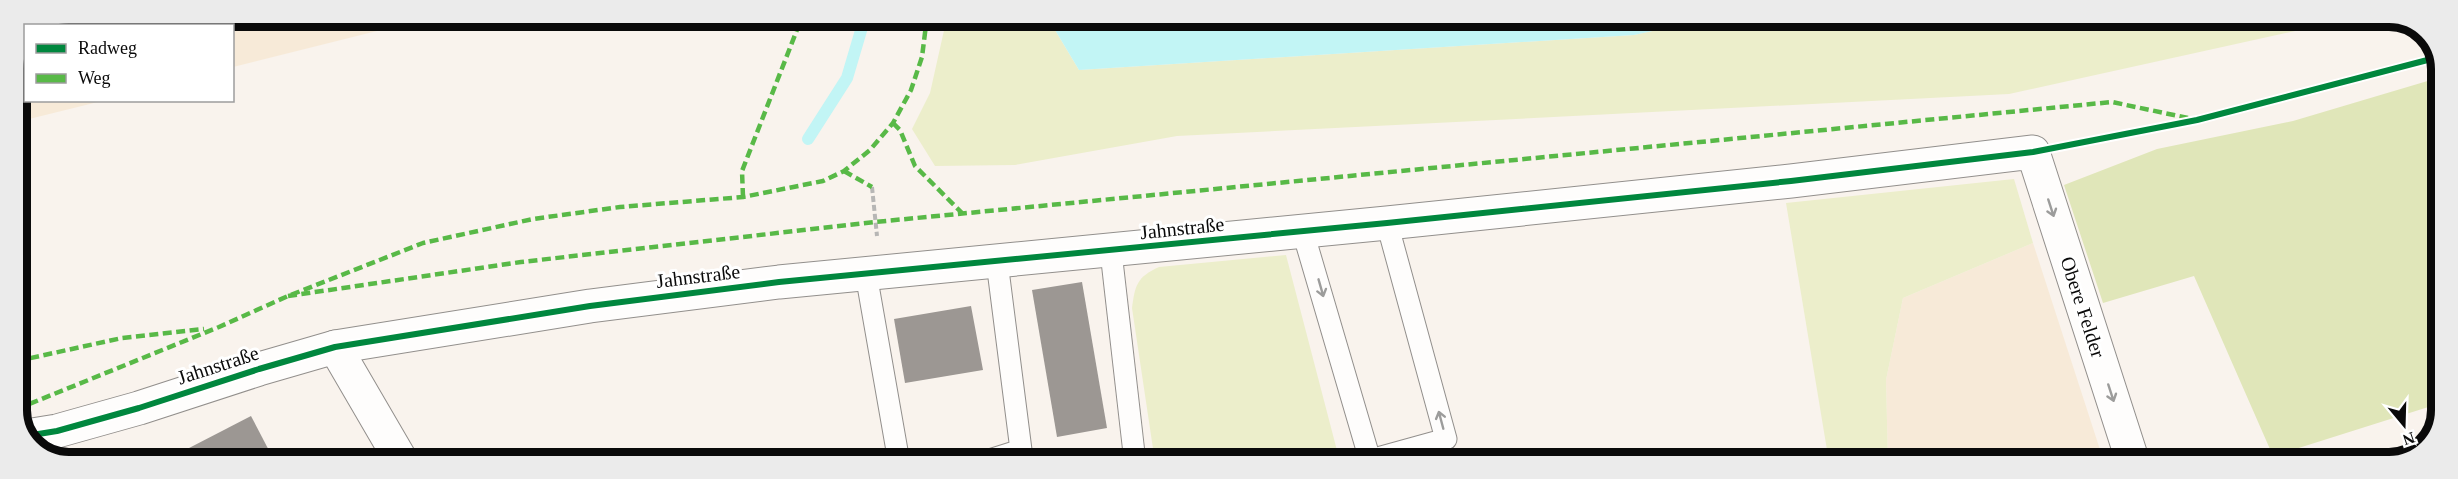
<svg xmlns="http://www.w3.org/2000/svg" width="2458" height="479" viewBox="0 0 2458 479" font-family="'Times New Roman',serif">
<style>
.farmland{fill:#f7ead8}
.green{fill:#eceecb}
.forest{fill:#e0e6b9}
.water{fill:#c2f5f5}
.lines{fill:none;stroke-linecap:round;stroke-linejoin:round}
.stream{stroke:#c2f5f5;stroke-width:12}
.building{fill:#9c9793}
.service-casing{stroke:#928f8c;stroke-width:23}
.minor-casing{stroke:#928f8c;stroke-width:35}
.path{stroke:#b7b6b5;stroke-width:4;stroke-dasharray:6 3;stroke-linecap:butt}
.service{stroke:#fefdfc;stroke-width:21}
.minor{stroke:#fefdfc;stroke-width:33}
.quiet{stroke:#58b947;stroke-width:4.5;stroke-dasharray:9 4.5;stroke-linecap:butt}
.cycleway-casing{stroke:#fff;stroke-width:10}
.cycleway{stroke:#00873e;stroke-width:6}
.oneway{stroke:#9c9c9b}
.labels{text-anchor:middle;stroke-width:6;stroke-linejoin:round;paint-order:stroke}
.street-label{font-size:20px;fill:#0a0a0a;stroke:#fff}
.rim{fill:none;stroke:#0a0a0a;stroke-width:8}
</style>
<rect width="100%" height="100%" fill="#f9f3ed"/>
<!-- farmland -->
<g class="farmland">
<path d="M70 17H433L233 67 232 26 48 25Z"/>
<path d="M25 48 26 100 102 101 17 122V69Z"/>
<path d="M2033 243 2104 462H1888L1886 380 1903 298Z"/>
</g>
<!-- green -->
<g class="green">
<path d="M947 17H1052V25L1079 70 1634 35 1717 17H2359L2009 94 1177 136 1015 165 935 166 912 129 930 93Z"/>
<path d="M2014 179 2033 243 1903 298 1886 380 1888 462H1829L1786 203Z"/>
<path d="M1286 255 1340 462H1155L1132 308C1135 285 1137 277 1159 267Z"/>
</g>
<!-- forest -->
<path class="forest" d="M2441 77V403L2273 456 2194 276 2103 303 2064 185 2157 149 2293 121Z"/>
<!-- water -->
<path class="water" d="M1052 17H1717L1634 35 1079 70 1052 25Z"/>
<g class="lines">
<!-- stream -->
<path class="stream" d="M808 139 847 78 865 17"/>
</g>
<!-- building -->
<g class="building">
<path d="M1082 282 1107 428 1057 437 1032 290Z"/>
<path d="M971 306 983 370 905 383 894 319Z"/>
<path d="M251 416 275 462H162Z"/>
</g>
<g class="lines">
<!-- service casing -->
<g class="service-casing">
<g id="service">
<path d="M1303 232 1370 460 1446 439 1387 223"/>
<path d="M1111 252 1135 462"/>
<path d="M866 274 899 462"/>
<path d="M983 462 1021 450 997 262"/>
</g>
</g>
<!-- minor casing -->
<g class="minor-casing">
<g id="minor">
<path d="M335 347 402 462"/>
<path d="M26 436 57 431 139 408 259 369 335 347 590 306 779 282 1387 223 1791 181 2033 152 2133 462"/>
</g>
</g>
<!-- path -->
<path class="path" d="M872 187 877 236"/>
<!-- service -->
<use href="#service" class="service"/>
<!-- minor -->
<use href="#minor" class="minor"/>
<!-- quiet -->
<g class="quiet">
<path d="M893 123 900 130 915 166 962 213"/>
<path d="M844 171 872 187"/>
<path d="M743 197 742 171 802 17"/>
<path d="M288 296 521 262 875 222 2112 102 2188 118"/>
<path d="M17 361 122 338 204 329"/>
<path d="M17 409 219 327 288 296 423 243 533 219 620 207 743 197 823 181 844 171 870 150 893 123 911 90 922 57 927 17"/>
</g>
<!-- cycleway casing -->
<g class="cycleway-casing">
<path id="cycleway" d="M26 436 57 431 139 408 259 369 335 347 590 306 779 282 1387 223 1791 181 2033 152 2197 120 2439 57"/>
</g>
<!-- cycleway -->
<use href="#cycleway" class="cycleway"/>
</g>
<!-- one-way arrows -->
<defs><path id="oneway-shaft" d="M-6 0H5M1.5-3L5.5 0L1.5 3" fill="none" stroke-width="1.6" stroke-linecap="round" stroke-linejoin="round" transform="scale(1.5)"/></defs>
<g class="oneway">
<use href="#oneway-shaft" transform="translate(2051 208) rotate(72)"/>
<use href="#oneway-shaft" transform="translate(1321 288) rotate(74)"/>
<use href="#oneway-shaft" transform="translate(2111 393) rotate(72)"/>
<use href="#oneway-shaft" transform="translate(1441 420) rotate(-105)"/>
</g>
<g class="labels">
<!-- street labels -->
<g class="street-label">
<text transform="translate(1182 228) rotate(-6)" y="7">Jahnstraße</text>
<text transform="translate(698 276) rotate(-7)" y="7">Jahnstraße</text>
<text transform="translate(2083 307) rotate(72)" y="7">Obere Felder</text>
<text transform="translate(218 365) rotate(-18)" y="7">Jahnstraße</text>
</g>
</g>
<!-- crop -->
<path d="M0 0H2458V479H0ZM69 27H2389A42 42 0 0 1 2431 69V410A42 42 0 0 1 2389 452H69A42 42 0 0 1 27 410V69A42 42 0 0 1 69 27Z" fill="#ebebeb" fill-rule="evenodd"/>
<path class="rim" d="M69 27H2389A42 42 0 0 1 2431 69V410A42 42 0 0 1 2389 452H69A42 42 0 0 1 27 410V69A42 42 0 0 1 69 27Z"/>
<!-- legend -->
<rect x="24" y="24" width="210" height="78" fill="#ffffff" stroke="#9d9d9d" stroke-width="1.5"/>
<rect x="36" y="44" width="30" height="9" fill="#00873e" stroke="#9d9d9d" stroke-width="1.5"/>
<text x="78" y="54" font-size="18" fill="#0a0a0a">Radweg</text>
<rect x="36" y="74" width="30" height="9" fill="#58b947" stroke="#9d9d9d" stroke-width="1.5"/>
<text x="78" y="84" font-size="18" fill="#0a0a0a">Weg</text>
<!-- north arrow -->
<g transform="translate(2404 425) rotate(161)" stroke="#ffffff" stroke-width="4.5" paint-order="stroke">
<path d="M0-4.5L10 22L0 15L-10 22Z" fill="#0a0a0a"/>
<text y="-9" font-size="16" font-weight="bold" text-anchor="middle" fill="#0a0a0a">N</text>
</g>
</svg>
